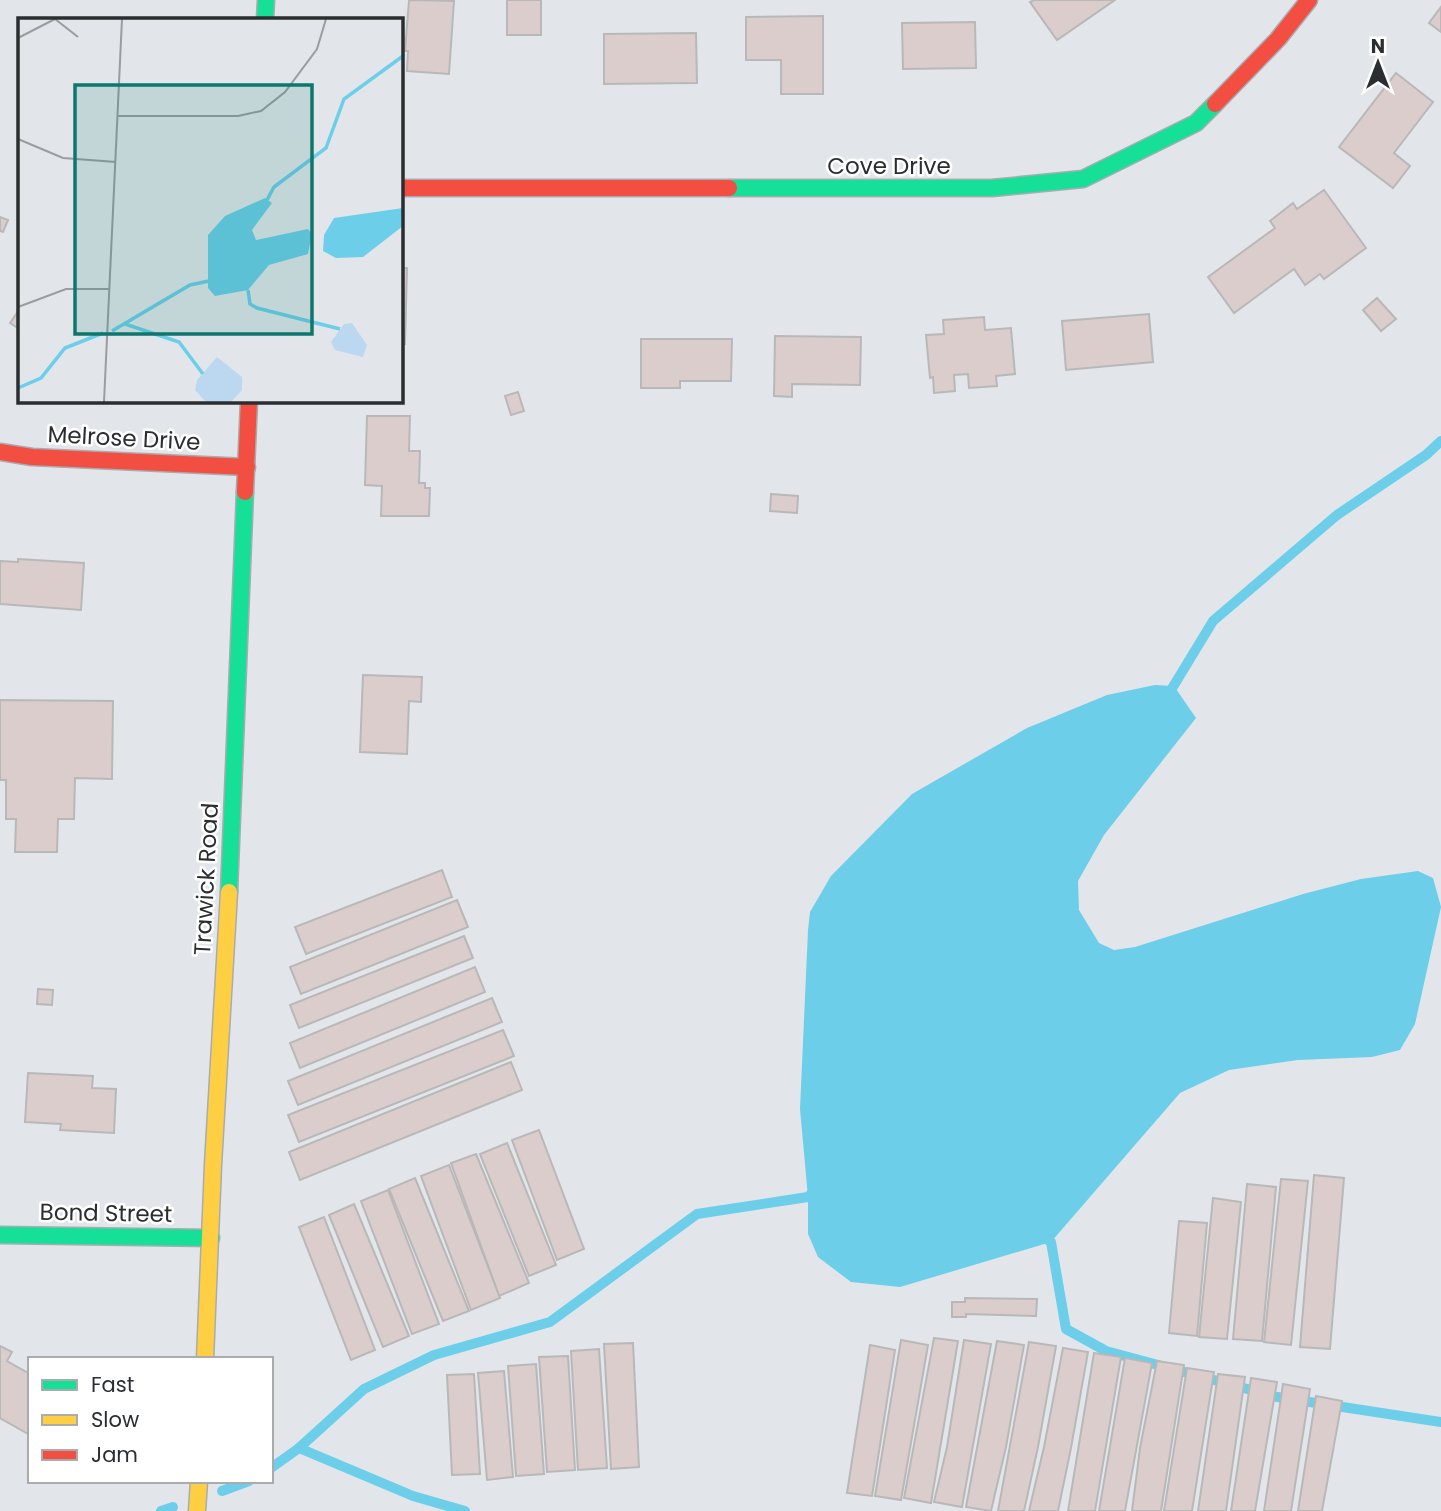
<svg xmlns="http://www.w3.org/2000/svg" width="1441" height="1511" viewBox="0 0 1441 1511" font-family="Poppins,sans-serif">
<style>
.water{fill:#6ccee9}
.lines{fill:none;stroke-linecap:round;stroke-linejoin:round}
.stream{stroke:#6ccee9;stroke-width:10}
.building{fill:#dbcdcb;stroke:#b8b8b9;stroke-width:2}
.fast-casing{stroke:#a9acaf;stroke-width:19}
.slow-casing{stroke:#a9acaf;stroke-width:19}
.jam-casing{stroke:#a9acaf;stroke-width:19}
.fast{stroke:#16e098;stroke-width:16}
.slow{stroke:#ffcf43;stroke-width:16}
.jam{stroke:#f24e42;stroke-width:16}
.labels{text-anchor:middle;stroke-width:5;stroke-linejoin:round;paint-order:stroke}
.street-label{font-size:23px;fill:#2b2e31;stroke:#fff}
.inset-river{fill:none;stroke:#6ccee9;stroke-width:3.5}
.inset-road{fill:none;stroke:#999ca0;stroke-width:2}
.view{fill:#0f766e;fill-opacity:0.15;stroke:#0f766e;stroke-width:3.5}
.inset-edge{fill:none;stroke:#2b2e31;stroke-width:3.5}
</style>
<rect width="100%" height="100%" fill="#e2e6ea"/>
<!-- water -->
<path class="water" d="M1155 685 1174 686 1196 718 1104 835 1078 881 1079 910 1099 943 1114 950 1135 947 1303 894 1361 879 1418 871 1433 878 1441 907 1415 1024 1400 1050 1372 1057 1298 1060 1229 1070 1180 1093 1051 1242 900 1287 851 1282 818 1257 808 1234V1197L800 1109 808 930 810 912 831 876 912 794 1027 728 1107 695Z"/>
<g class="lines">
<!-- stream -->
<g class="stream">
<path d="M1168 695 1213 621 1337 515 1426 455 1441 441"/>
<path d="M1040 1235 1051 1242 1066 1329 1106 1351 1277 1397 1441 1422"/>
<path d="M299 1448 413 1496 465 1511"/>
<path d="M271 1468 299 1448 364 1389 434 1355 550 1322 697 1214 808 1197 817 1188"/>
<path d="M222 1491 249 1481"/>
<path d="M161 1511 173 1507"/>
</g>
</g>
<!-- building -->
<g class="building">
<path d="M409 0 454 1 449 74 407 71 408 51H405Z"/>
<rect x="507" y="0" width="34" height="35"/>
<path d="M1034 0H1115L1057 40 1030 2Z"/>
<path d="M1441 7V32L1429 23Z"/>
<path d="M823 16V94H781V60H746V17Z"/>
<path d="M975 22 976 68 903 69 902 23Z"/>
<path d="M696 33 697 83 604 84V34Z"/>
<path d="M1396 73 1433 102 1394 153 1410 166 1393 188 1339 147Z"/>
<path d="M1324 190 1366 248 1324 279 1320 274 1305 285 1294 269 1234 313 1208 277 1275 228 1270 221 1293 203 1297 209Z"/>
<path d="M0 217 8 220 3 232 0 231Z"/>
<path d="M401 268H407L405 344H401Z"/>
<path d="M1377 298 1396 319 1381 331 1363 310Z"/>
<path d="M19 310V329L10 323Z"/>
<path d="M1149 314 1153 362 1066 370 1062 321Z"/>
<path d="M984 317 985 330 1011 328 1015 374 996 376 997 386 969 388 968 374 954 375 955 391 934 393 933 377 930 378 926 335 944 334 943 320Z"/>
<path d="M775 336 861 337 860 385 792 384V397L774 396Z"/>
<path d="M641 339H732L731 381H680V388H641Z"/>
<path d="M518 392 524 411 511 415 505 396Z"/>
<path d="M367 416H410L409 451H420L419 483H425V488H430L429 516H381L382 486 365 485Z"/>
<path d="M771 494 798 496 797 513 770 511Z"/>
<path d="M18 559 84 563 81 610 0 604V561L18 562Z"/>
<path d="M363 675 422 677 421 702 409 701 407 754 360 752Z"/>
<path d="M0 700 113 701 112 779 75 778 74 819H58L57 852H15L16 819H6V780H0Z"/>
<path d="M442 870 452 897 306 954 295 927Z"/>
<path d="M457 900 468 927 301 994 290 967Z"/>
<path d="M464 936 473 958 299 1028 290 1005Z"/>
<path d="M475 967 485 992 300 1068 290 1043Z"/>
<path d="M38 989 53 990 52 1005 37 1004Z"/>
<path d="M492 998 502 1022 298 1105 288 1081Z"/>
<path d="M503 1030 514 1056 299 1142 288 1115Z"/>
<path d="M511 1062 522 1090 300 1180 289 1152Z"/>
<path d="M28 1073 93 1076 92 1088 116 1089 114 1133 60 1130 61 1124 25 1122Z"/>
<path d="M539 1130 584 1249 557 1260 512 1140Z"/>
<path d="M507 1143 556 1265 529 1276 480 1154Z"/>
<path d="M476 1154 529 1283 499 1296 451 1163Z"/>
<path d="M449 1165 500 1298 471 1310 421 1176Z"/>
<path d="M1314 1175 1344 1178 1330 1349 1300 1347Z"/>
<path d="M415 1178 469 1311 443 1321 389 1189Z"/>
<path d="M1281 1179 1308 1181 1291 1345 1264 1342Z"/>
<path d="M1247 1184 1276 1187 1262 1341 1233 1339Z"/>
<path d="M388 1190 439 1324 412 1334 361 1201Z"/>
<path d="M1213 1198 1241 1202 1227 1339 1199 1337Z"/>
<path d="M354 1204 409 1336 383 1347 329 1215Z"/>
<path d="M324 1217 375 1350 351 1360 299 1227Z"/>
<path d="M1179 1221 1207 1223 1197 1336 1169 1333Z"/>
<path d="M965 1298 1037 1299 1036 1316 966 1314V1317H952V1302H965Z"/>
<path d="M934 1338 958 1341 931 1503 904 1498Z"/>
<path d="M901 1340 928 1345 901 1500 875 1496Z"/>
<path d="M964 1340 991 1344 962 1507 934 1502 947 1447Z"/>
<path d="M997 1341 1024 1345 1006 1447 991 1511 966 1507Z"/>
<path d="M1029 1342 1056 1346 1038 1447 1024 1511H998Z"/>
<path d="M633 1343 639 1467 611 1469 604 1344Z"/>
<path d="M870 1345 895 1350 872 1496 847 1493Z"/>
<path d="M0 1346 12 1352 7 1361 30 1374V1435L0 1418Z"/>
<path d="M1063 1348 1088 1352 1071 1448 1058 1511H1029L1044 1447Z"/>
<path d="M599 1349 607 1468 578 1470 571 1351Z"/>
<path d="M1094 1353 1121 1357 1095 1511H1068Z"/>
<path d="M568 1356 575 1470 547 1472 539 1357Z"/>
<path d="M1125 1358 1152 1363 1125 1511H1099Z"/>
<path d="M1157 1361 1184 1365 1161 1511H1132L1140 1448Z"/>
<path d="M536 1364 544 1474 516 1476 508 1366Z"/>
<path d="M1187 1368 1214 1372 1192 1511H1164Z"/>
<path d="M504 1371 513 1477 487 1480 478 1373Z"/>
<path d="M474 1374 480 1474 452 1475 447 1375Z"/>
<path d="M1218 1374 1245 1377 1226 1511H1198Z"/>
<path d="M1251 1378 1277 1382 1255 1511H1231Z"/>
<path d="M1283 1384 1310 1389 1291 1511H1264Z"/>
<path d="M1316 1396 1342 1401 1322 1511H1298Z"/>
</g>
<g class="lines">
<!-- fast casing -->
<g class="fast-casing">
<g id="fast">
<path d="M265 19 266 0"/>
<path d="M729 188H992L1083 179 1196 123 1215 104"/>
<path d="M229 892 245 492"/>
<path d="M0 1235 211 1238"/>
</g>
</g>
<!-- slow casing -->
<g class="slow-casing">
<g id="slow">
<path d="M205 1359 213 1165 229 892"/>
<path d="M197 1511 199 1481"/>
</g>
</g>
<!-- jam casing -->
<g class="jam-casing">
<g id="jam">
<path d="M1215 104 1278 39 1309 0"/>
<path d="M401 188H729"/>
<path d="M0 452 32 457 247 467"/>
<path d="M245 492 249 401"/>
</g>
</g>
<!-- fast -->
<use href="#fast" class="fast"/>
<!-- slow -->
<use href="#slow" class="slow"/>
<!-- jam -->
<use href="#jam" class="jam"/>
</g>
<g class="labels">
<!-- street labels -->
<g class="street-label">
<text x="889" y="174">Cove Drive</text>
<text transform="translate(124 438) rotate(3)" y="8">Melrose Drive</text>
<text transform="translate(206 879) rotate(-87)" y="8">Trawick Road</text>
<text transform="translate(106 1213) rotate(1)" y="8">Bond Street</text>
</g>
</g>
<!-- overview -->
<g transform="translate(18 18)">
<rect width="385" height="385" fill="#e2e6ea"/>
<path d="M334 305 349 327 345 339 317 332 313 324 326 306ZM199 339 224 359V372L213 384H188L177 372 179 362Z" fill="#bcd8f1"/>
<path d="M247 180 254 185 234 212 238 222 290 211 294 216 290 236 251 247 230 272 197 278 190 270V217L207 198ZM385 190V208L345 239 318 240 305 233 306 217 316 200Z" fill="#6ccee9"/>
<path class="inset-river" d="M249 182 256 169 308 130 326 81 385 38M230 272 232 286 239 290 322 311M107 306 161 324 185 356M94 313 172 267 191 263M0 370 23 360 47 330 85 315"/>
<path class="inset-road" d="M37 1 60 19M0 20 37 1M100 98H220L243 93 267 74 299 31 308 1M0 121 45 140 98 144M0 289 48 271H92M86 384 104 1"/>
<path class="view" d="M57 67H294V316H57Z"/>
<rect width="385" height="385" class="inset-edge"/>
</g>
<!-- legend -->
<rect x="28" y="1357" width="245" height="126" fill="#ffffff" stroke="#aaabad" stroke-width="2"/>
<rect x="42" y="1380" width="35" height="10" fill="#16e098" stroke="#aaabad" stroke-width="2"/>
<text x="91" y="1392" font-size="21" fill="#2b2e31">Fast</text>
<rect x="42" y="1415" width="35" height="10" fill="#ffcf43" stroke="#aaabad" stroke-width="2"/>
<text x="91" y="1427" font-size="21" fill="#2b2e31">Slow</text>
<rect x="42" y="1450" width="35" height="10" fill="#f24e42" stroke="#aaabad" stroke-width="2"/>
<text x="91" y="1462" font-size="21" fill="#2b2e31">Jam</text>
<!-- north arrow -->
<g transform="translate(1378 63)" stroke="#ffffff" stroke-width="5" paint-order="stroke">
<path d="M0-5L12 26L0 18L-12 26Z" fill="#2b2e31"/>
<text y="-10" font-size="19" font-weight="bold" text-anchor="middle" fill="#2b2e31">N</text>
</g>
</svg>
